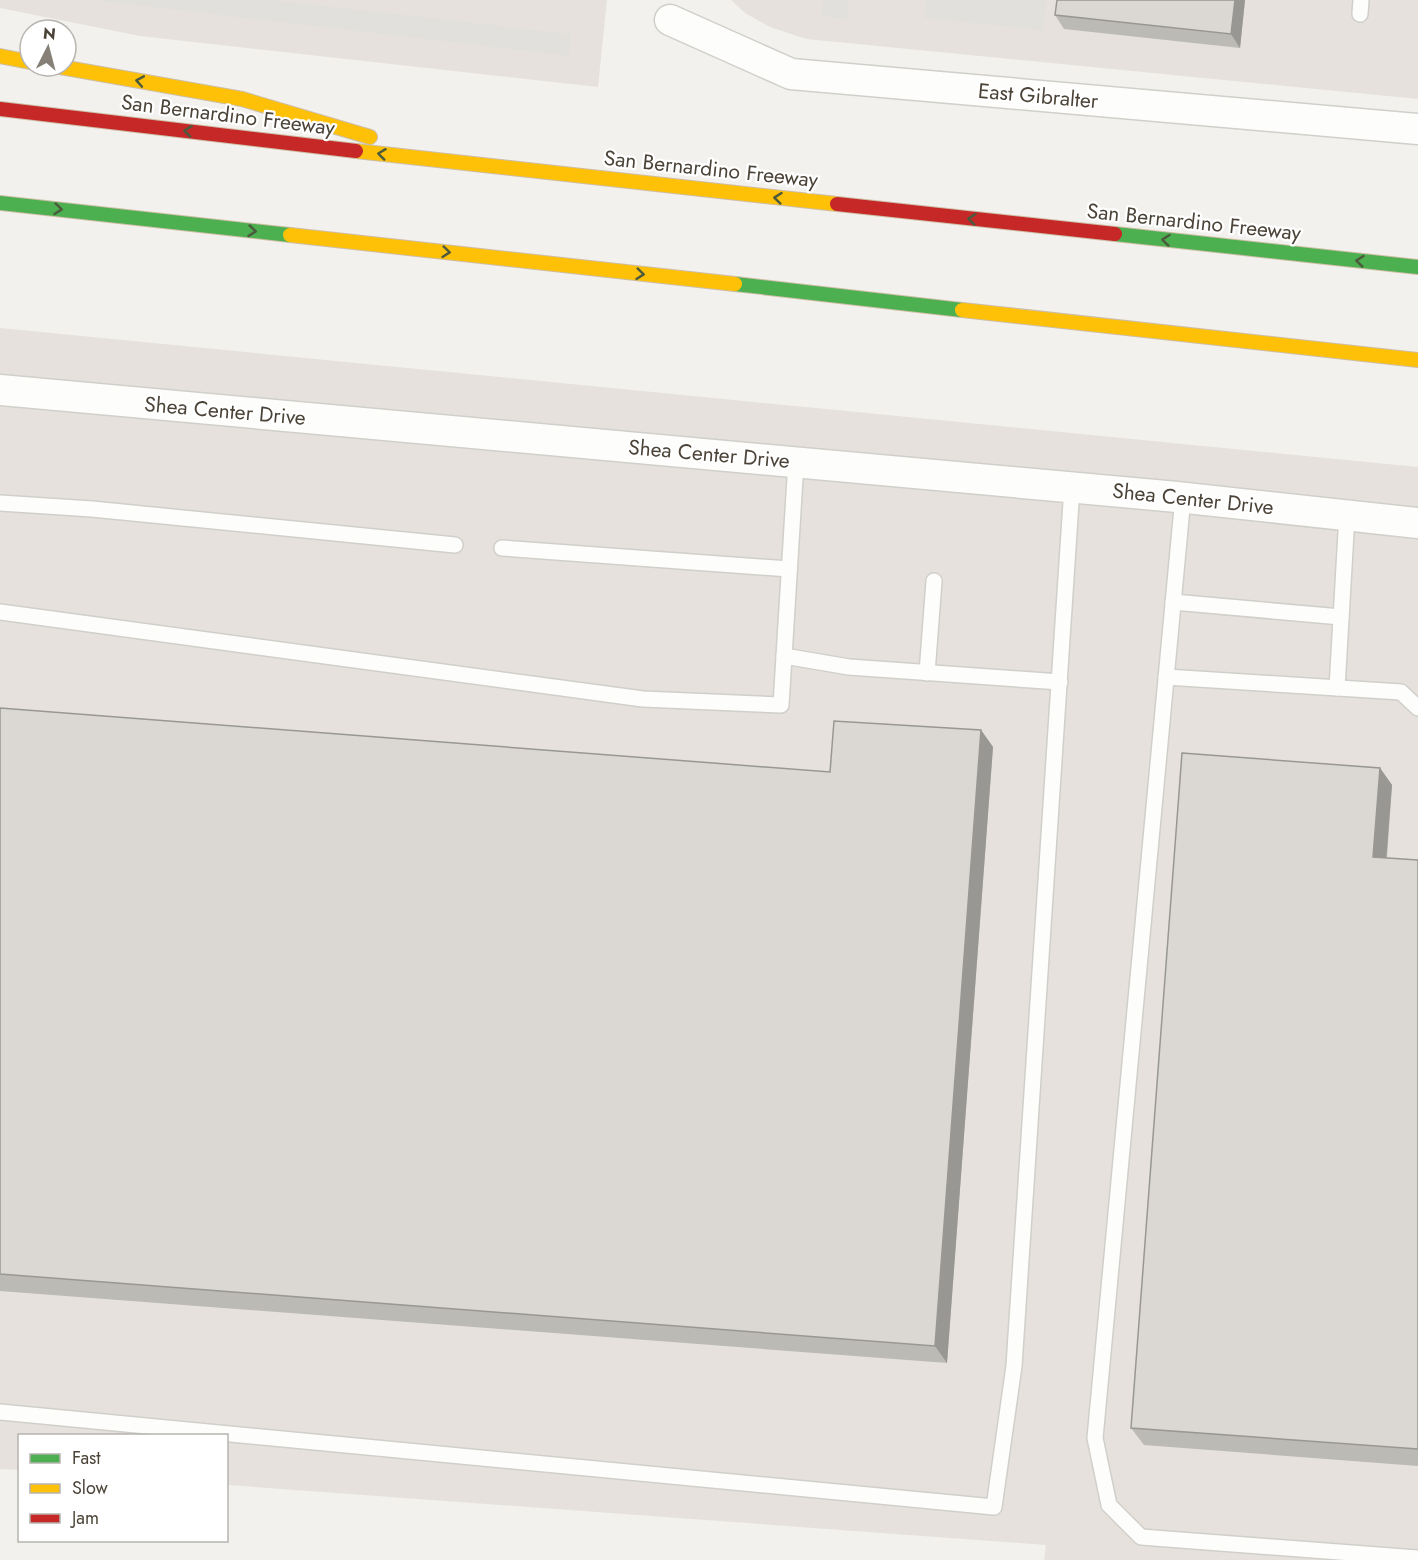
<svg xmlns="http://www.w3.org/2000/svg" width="1418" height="1560" viewBox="0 0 1418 1560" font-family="Jost,sans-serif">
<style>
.industrial{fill:#e6e1dc}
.parking{fill:#e2e0dc}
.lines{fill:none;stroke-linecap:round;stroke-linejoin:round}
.lane-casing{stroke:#d1cfca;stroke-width:18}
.street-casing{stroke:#d1cfca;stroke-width:33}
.fast-casing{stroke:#cdbea6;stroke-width:16}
.slow-casing{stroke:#cdbea6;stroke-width:16}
.jam-casing{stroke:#cdbea6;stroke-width:16}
.lane{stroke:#fdfdfc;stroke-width:15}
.street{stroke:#fdfdfc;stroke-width:30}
.fast{stroke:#4caf50;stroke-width:14}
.slow{stroke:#ffc107;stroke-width:14}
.jam{stroke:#c62828;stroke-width:14}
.wall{fill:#bcbab5}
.shaded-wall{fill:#999794}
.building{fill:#dbd8d3;stroke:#999794;stroke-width:1.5}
.oneway{stroke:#4b593c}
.labels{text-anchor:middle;stroke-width:4.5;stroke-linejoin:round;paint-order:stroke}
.street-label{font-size:21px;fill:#4b4337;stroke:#fff}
</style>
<rect width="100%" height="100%" fill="#f3f1ed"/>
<!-- industrial -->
<g class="industrial">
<path d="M0 0H607L598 87 140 36 0 8Z"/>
<path d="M731 0H1418V99L806 39 770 27 745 13Z"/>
<path d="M0 328 1418 467V1560H1044L1046 1545 227 1485 226 1436H20L19 1470 0 1469Z"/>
</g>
<!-- parking -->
<g class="parking">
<path d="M93 0H270L571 34 569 56Z"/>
<path d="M823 0H849L847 19 822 16Z"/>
<path d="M926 0H1046L1043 30 924 18Z"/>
</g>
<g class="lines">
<!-- lane casing -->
<g class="lane-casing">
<g id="lane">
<path d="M1360 14 1361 0"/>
<path d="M1183 497 1095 1438 1109 1505 1141 1537 1418 1558"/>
<path d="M0 503 92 509 455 545"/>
<path d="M502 548 789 569"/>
<path d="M1173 602 1341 617"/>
<path d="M0 612 643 699 781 705 796 462"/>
<path d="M784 656 849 667 1060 682"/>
<path d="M927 673 934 581"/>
<path d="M1166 677 1401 692 1418 708"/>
<path d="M1337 688 1347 515"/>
<path d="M0 1412 994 1507 1014 1366 1072 487"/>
</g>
</g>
<!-- street casing -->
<g class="street-casing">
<g id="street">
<path d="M670 20 791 74 1418 129"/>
<path d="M0 390 1177 497 1418 523"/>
</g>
</g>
<!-- fast casing -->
<g class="fast-casing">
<g id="fast">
<path d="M0 203 290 235"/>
<path d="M1115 234 1418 267"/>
<path d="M735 284 962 310"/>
</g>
</g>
<!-- slow casing -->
<g class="slow-casing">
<g id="slow">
<path d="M0 56 30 62"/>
<path d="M55 66 242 99 370 137"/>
<path d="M356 151 837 204"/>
<path d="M290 235 735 284"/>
<path d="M962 310 1418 360"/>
</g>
</g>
<!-- jam casing -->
<g class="jam-casing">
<g id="jam">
<path d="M0 109 356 151"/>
<path d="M837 204 1115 234"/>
</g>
</g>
<!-- lane -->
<use href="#lane" class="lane"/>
<!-- street -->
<use href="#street" class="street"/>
<!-- fast -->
<use href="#fast" class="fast"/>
<!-- slow -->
<use href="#slow" class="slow"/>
<!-- jam -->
<use href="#jam" class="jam"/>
</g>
<!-- wall -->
<g class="wall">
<path d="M1245 0 1240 48 1064 29 1055 15Z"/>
<path d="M0 708 830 772 981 730 993 747 947 1363 0 1291Z"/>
<path d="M1380 768 1392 785 1387 858 1418 860V1466L1144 1445 1131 1428Z"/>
</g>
<!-- shaded-wall -->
<g class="shaded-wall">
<path d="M1235 0H1245L1240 48 1231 34Z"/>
<path d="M981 730 993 747 947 1363 935 1346Z"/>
<path d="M1380 768 1392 785 1385 874 1373 857Z"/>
</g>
<!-- building -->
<g class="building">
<path d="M1057 0H1235L1231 34 1055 15Z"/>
<path d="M0 708 830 772 834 721 981 730 935 1346 0 1274Z"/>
<path d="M1182 753 1380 768 1373 857 1418 860V1449L1131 1428Z"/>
</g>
<!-- one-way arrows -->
<defs><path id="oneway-chevron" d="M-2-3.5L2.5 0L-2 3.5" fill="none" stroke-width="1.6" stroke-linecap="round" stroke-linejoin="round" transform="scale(1.5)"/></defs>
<g class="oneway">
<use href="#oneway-chevron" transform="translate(140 81) rotate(-170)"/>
<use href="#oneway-chevron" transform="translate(188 131) rotate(-173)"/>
<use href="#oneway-chevron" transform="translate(382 154) rotate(-173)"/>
<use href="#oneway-chevron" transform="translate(778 198) rotate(-174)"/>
<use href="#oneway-chevron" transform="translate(58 209) rotate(6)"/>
<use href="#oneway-chevron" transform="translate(972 219) rotate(-174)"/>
<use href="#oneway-chevron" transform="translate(252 231) rotate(6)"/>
<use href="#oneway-chevron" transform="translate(1166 240) rotate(-174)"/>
<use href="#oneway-chevron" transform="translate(446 252) rotate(6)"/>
<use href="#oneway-chevron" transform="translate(1360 261) rotate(-174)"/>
<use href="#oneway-chevron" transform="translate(640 274) rotate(6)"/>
</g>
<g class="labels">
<!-- street labels -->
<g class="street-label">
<text transform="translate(1038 96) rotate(5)" y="7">East Gibralter</text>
<text transform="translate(228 115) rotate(7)" y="7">San Bernardino Freeway</text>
<text transform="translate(711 169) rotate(6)" y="7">San Bernardino Freeway</text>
<text transform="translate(1194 222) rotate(6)" y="7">San Bernardino Freeway</text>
<text transform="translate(225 411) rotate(5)" y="7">Shea Center Drive</text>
<text transform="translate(709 454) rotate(5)" y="7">Shea Center Drive</text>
<text transform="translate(1193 499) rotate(6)" y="7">Shea Center Drive</text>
</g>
</g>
<!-- legend -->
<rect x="18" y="1434" width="210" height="108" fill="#ffffff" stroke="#b7b4af" stroke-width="1.5"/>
<rect x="30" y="1454" width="30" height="9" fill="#4caf50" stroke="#b7b4af" stroke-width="1.5"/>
<text x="72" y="1464" font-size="18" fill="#4b4337">Fast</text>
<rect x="30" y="1484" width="30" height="9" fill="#ffc107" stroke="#b7b4af" stroke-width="1.5"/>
<text x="72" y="1494" font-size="18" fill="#4b4337">Slow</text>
<rect x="30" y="1514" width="30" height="9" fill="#c62828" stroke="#b7b4af" stroke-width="1.5"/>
<text x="72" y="1524" font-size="18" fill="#4b4337">Jam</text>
<!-- north arrow -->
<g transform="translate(48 48) rotate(6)"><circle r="28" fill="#ffffff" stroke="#b7b4af" stroke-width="1.5"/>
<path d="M0-4.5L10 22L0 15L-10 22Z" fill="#868077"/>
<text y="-9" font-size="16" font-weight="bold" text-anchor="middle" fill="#4b4337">N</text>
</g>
</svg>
